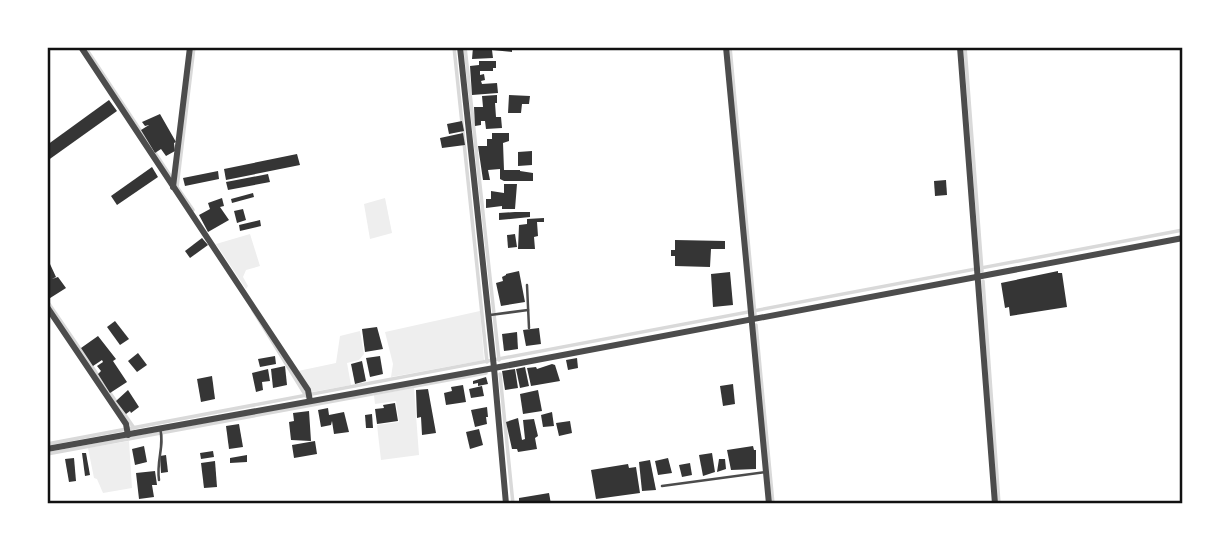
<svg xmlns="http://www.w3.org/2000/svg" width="1230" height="551" viewBox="0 0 1230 551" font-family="Ubuntu,sans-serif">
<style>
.green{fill:#eee}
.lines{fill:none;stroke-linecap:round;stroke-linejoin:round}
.stream{stroke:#d9d9d9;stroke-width:3.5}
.building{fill:#353535}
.service{stroke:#4c4c4c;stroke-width:2.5}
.minor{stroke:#4c4c4c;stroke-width:6}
.neatline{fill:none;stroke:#111;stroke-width:2.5}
</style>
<rect width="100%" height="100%" fill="#fff"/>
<!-- green -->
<g class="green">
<path d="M385 198 392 233 370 239 364 204Z"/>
<path d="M250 234 260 266 246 270 243 277 248 286 246 289 216 244Z"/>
<path d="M480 311 484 360 391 377 393 364 385 332Z"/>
<path d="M360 331 364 354 359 360 347 363 351 385 312 392 298 371 336 363 340 336Z"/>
<path d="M414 388 419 455 381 460 377 425 399 422 396 401 375 404 374 395Z"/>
<path d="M129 441 132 488 103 493 97 479 94 478 88 448Z"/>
</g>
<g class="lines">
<!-- stream -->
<g class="stream">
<path d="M85 47 171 177"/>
<path d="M454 47 487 362"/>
<path d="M465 47 499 360"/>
<path d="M730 47 755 315"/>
<path d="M965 47 982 271"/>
<path d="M193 210 177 187 194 47"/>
<path d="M983 281 999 504"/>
<path d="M47 301 134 428"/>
<path d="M253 310 306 396"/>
<path d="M756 325 773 504"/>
<path d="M500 374 513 504"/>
<path d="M47 444 1183 230"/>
<path d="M47 454 486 373"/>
</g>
</g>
<!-- building -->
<g class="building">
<path d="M473 47H512V52L492 50 493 58 472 59Z"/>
<path d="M479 61H496V68H493V71H480V75L484 74 485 80 481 81 482 84 497 83 498 93 472 95 470 66 479 65Z"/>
<path d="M497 95V103H495L496 117H501L502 128 486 129 485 121H481V125L475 126 474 107H483L482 96Z"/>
<path d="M509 95 530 96 529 104H522L521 113H508Z"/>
<path d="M109 100 117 111 47 161V145Z"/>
<path d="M160 114 176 142 174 143 175 151 166 156 161 149 155 153 141 130 149 125 145 126 142 122Z"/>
<path d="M462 121 464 131 449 134 447 124Z"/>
<path d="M463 133 465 145 442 148 440 138Z"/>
<path d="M492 133H509V141L503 143 504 170H520V171L533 173V181H504L500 179V169L488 170 490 180H483L478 146H487V139H492Z"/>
<path d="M532 151V165L518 166V152Z"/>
<path d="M297 154 300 165 226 180 224 169Z"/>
<path d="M152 167 158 177 117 205 111 196Z"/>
<path d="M218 171 219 179 185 186 183 178Z"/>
<path d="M268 174 270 182 228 190 226 182Z"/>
<path d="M946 180 947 195 935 196 934 181Z"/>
<path d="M504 184H517L515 209H502V206L486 208V199H491V191L504 193Z"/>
<path d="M253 193 254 197 232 203 231 199Z"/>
<path d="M222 198 224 206 220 207 229 220 208 232 199 215 210 209 208 203Z"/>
<path d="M243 209 246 220 237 223 234 211Z"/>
<path d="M515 212H530V217L499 220V213Z"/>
<path d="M544 218V222H537L538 236 534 237 535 249H518L519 225 527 224V219Z"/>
<path d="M260 220 261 226 240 231 239 225Z"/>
<path d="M515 234 517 247 508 248 507 235Z"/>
<path d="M202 238 208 245 190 258 185 251Z"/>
<path d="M675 240 725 241V249H711L710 267 675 266V256H671V250H675Z"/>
<path d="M50 264 56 277 52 279 58 277 66 288 47 300V266Z"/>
<path d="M519 271 525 302 501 306 496 283 503 281 502 277 506 275V274Z"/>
<path d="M1058 271V273H1062L1067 307 1010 316 1009 307 1005 308 1001 283Z"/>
<path d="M730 272 733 305 713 307 711 274Z"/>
<path d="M115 321 129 339 120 345 107 327Z"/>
<path d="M377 327 383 349 365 352 362 329Z"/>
<path d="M539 328 541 344 526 346 523 330Z"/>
<path d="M517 332 518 349 504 351 502 334Z"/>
<path d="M98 336 116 359 113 361 127 382 110 393 98 374 101 371 97 366 103 362 102 360 93 366 81 348Z"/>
<path d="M138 353 147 365 137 372 128 361Z"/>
<path d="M275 356 276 364 260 367 258 359Z"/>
<path d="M380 356 383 374 370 377 366 358Z"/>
<path d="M577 358 578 368 568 370 566 360Z"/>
<path d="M362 361 366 381 355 384 351 364Z"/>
<path d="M552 364 555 365 560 381 531 386 527 368 536 367 537 369Z"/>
<path d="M285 366 287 385 273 388 271 369Z"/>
<path d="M525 367 529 386 520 388 516 369Z"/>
<path d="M268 369 270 381 262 382 263 390 256 392 252 373Z"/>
<path d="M515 369 518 388 505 390 502 371Z"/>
<path d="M212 376 215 399 201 402 197 379Z"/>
<path d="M486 377 488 384 478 386V383L473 384V381Z"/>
<path d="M733 384 735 404 723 406 720 386Z"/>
<path d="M463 385 466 402 446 405 444 393 452 391 451 387Z"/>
<path d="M482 386 484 396 471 398 469 389Z"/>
<path d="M428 389 436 433 422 435 421 417 417 418 416 390Z"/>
<path d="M128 390 139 407 131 413 130 411 126 414 116 401Z"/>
<path d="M538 390 542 411 523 414 520 394Z"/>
<path d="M395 403 398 421 377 424 375 409 384 408 383 405Z"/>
<path d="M487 407 488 417H486L487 424 475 427 471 410Z"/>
<path d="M328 408 329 415 344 412 349 432 334 434 332 421 331 425 321 427 318 410Z"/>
<path d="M309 411 311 441 291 440 289 422 294 421 293 413Z"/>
<path d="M552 412 554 426 543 427 541 415Z"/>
<path d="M372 414 373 428H366L365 415Z"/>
<path d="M518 418 522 440 525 439 523 420 534 419 538 436 535 438 537 449 518 452 517 449H512L506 422Z"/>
<path d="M570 421 572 433 559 436 556 423Z"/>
<path d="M239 424 243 447 229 449 226 426Z"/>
<path d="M479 429 483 445 470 449 466 432Z"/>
<path d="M315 441 317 454 294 458 292 445Z"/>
<path d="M144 446 147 462 135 465 132 449Z"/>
<path d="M753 446 754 450H756V469L731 470 727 450Z"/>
<path d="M213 451 214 457 201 459 200 453Z"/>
<path d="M82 453H86L90 475 85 476Z"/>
<path d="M712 453 715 472 703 476 699 455Z"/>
<path d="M166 455 168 472 161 473 160 456Z"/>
<path d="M247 455V462L230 463V458Z"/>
<path d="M74 458 76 481 69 482 65 459Z"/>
<path d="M668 458 672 473 658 475 655 461Z"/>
<path d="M719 459H725L726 469 717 472Z"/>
<path d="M650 460 656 490 642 491 639 462Z"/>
<path d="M215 461 217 487 204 488 201 463Z"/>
<path d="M690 463 692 475 682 477 679 465Z"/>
<path d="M628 464 629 468 636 467 640 493 596 499 591 470Z"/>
<path d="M155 471 157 485H152L154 497 139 499 136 473Z"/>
<path d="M549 493 551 504H519V498Z"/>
</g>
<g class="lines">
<!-- service -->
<g class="service">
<path d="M527 285 529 328"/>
<path d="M490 315 528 310"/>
<path d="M159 480C156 460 165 446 160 428"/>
<path d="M662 486 766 472"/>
</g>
<!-- minor -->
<g class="minor">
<path d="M81 47 308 390 310 401"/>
<path d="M460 47 494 368 1183 238"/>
<path d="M726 47 769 504"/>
<path d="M960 47 995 504"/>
<path d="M173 187 190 47"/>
<path d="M47 307 126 424 128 435"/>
<path d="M47 449 494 368 506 504"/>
</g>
</g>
<!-- border -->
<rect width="1230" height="551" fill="none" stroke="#ffffff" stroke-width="98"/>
<rect x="49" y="49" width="1132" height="453" class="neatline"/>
</svg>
